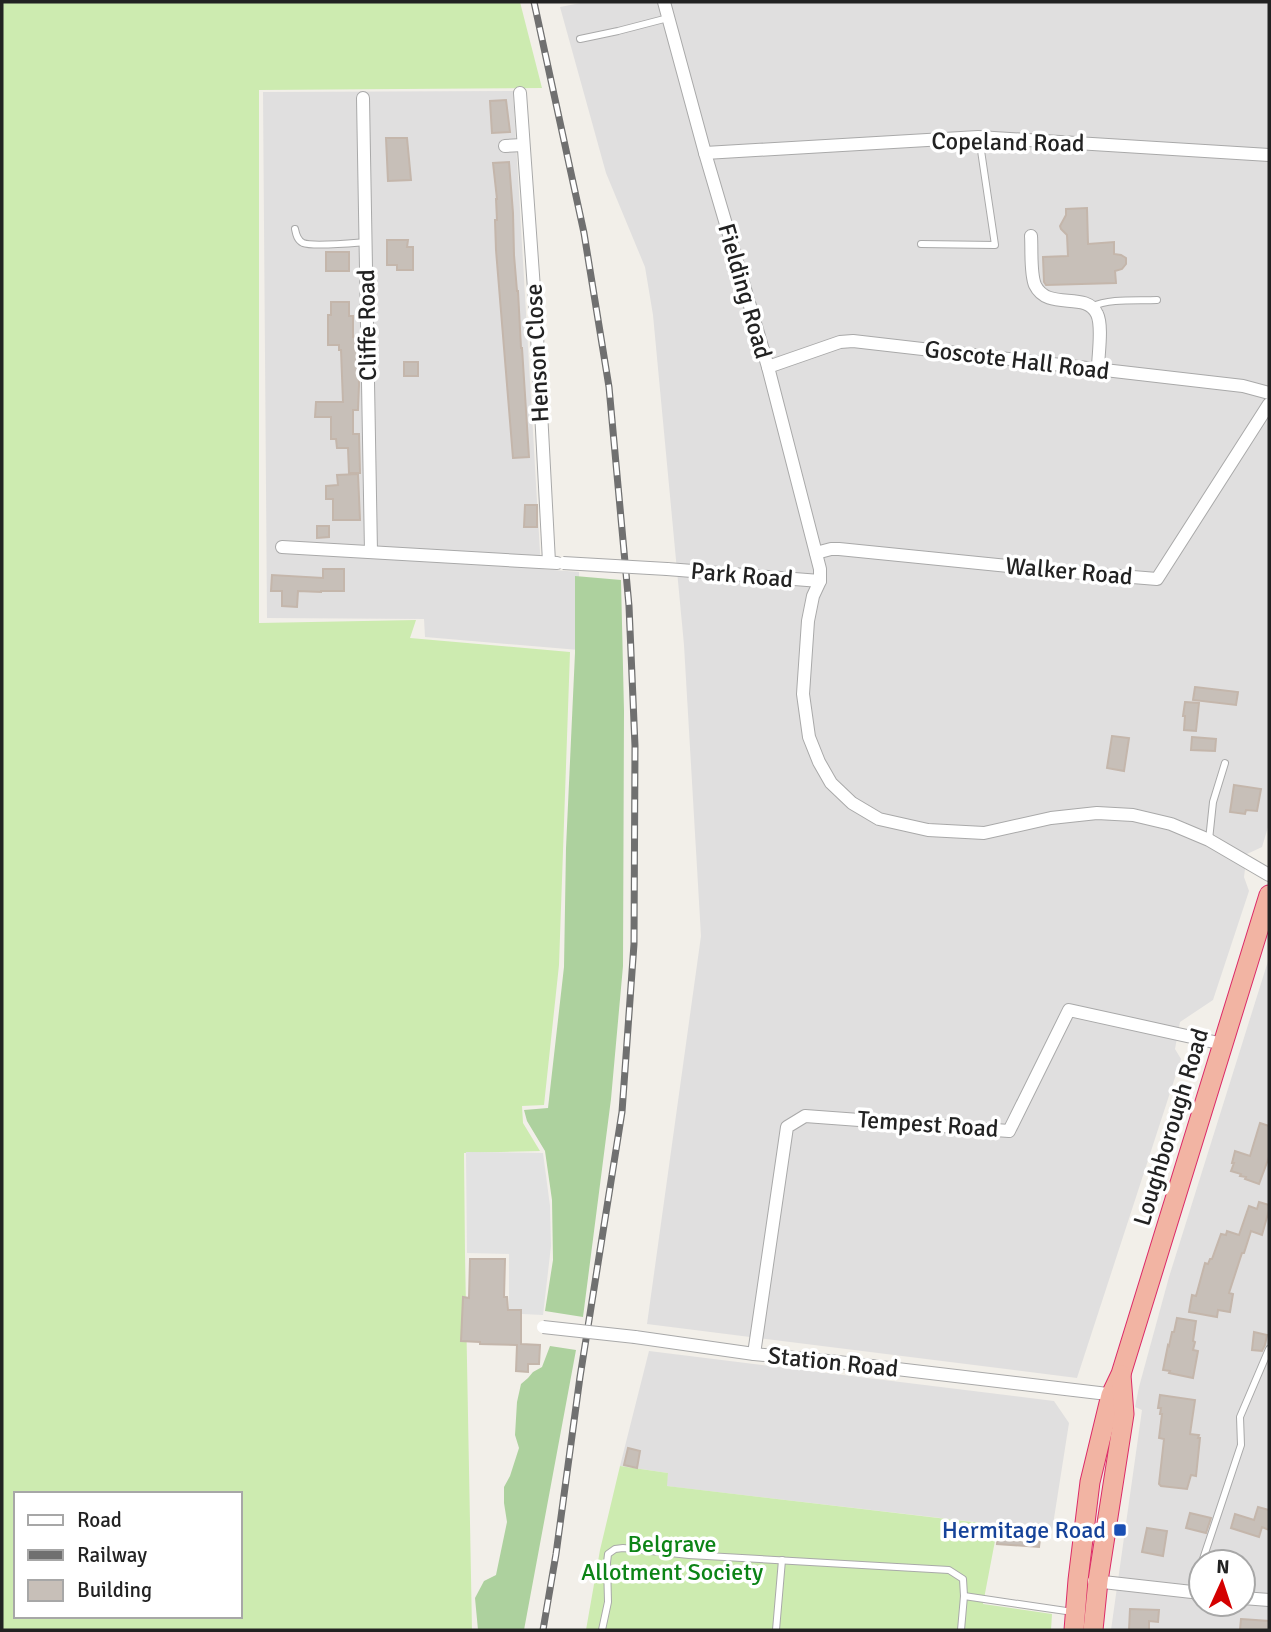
<svg xmlns="http://www.w3.org/2000/svg" width="1271" height="1632" viewBox="0 0 1271 1632" font-family="Signika,sans-serif">
<style>
.residential{fill:#e0dfdf;fill-rule:evenodd}
.grass{fill:#cdebb0;fill-rule:evenodd}
.forest{fill:#add19e}
.parking{fill:#e2e2e2}
.building{fill:#c7bfb8;stroke:#c4b6ab;stroke-width:2}
.lines{fill:none;stroke-linecap:round;stroke-linejoin:round}
.service-casing{stroke:#a9a9a9;stroke-width:8}
.minor-casing{stroke:#a9a9a9;stroke-width:14}
.trunk-casing{stroke:#dc2a67;stroke-width:21}
.service{stroke:#fff;stroke-width:6}
.minor{stroke:#fff;stroke-width:12}
.trunk{stroke:#f2b4a3;stroke-width:19}
.rail-casing{stroke:#707070;stroke-width:7}
.rail{stroke:#fff;stroke-width:4.5;stroke-dasharray:13;stroke-linecap:butt}
.minor-bridge-casing{stroke:#a9a9a9;stroke-width:14;stroke-linecap:butt}
.minor-bridge{stroke:#fff;stroke-width:12}
.transit-dot{fill:#1a4fb4;stroke:#fff;stroke-width:2.5}
.labels{text-anchor:middle;stroke-width:7;stroke-linejoin:round;paint-order:stroke}
.street-label{font-size:24px;fill:#222;stroke:#fff}
.transit-label{font-size:24px;fill:#164399;stroke:#fff;text-anchor:end}
.park-label{font-size:24px;fill:#0c8416;stroke:#fff}
</style>
<rect width="100%" height="100%" fill="#f2efe9"/>
<!-- residential -->
<g class="residential">
<path d="M586 2H1269V824L1262 847 1247 854 1244 877 1249 891 1213 1000 1180 1022 1175 1049 1181 1059 1077 1378 647 1324 701 936 684 645 653 315 645 267 606 173 560 7Z"/>
<path d="M513 91 541 569 579 572V650L425 637 424 619 267 618 263 92Z"/>
<path d="M1269 958V1630H1111L1142 1410 1135 1407 1139 1387 1169 1277ZM1201 1562H1243V1604H1201Z"/>
<path d="M649 1351 1054 1401 1069 1423 1052 1531 666 1486 668 1473 620 1466Z"/>
</g>
<!-- grass -->
<g class="grass">
<path d="M2 2H520L542 88 259 90V623L416 620 410 638 570 652 559 965 544 1105 522 1106 523 1123 540 1151 464 1153 465 1254 472 1630H2ZM16 1494H240V1616H16Z"/>
<path d="M620 1466 668 1473 667 1486 998 1525 983 1604 1052 1614 1051 1630H586L600 1550Z"/>
</g>
<!-- forest -->
<g class="forest">
<path d="M575 576 621 580 624 711 623 966 611 1099 583 1317 545 1311 553 1260 552 1200 545 1151 527 1121 524 1110 548 1108 564 967 566 848 575 653Z"/>
<path d="M550 1346 576 1350 524 1630H478L475 1598 484 1581 496 1575 507 1522 504 1503V1487L510 1476 519 1448 515 1435 517 1402 521 1384 528 1378 533 1372 542 1367Z"/>
</g>
<!-- parking -->
<path class="parking" d="M466 1152 543 1153 550 1206 551 1246 543 1315 522 1314V1309H509V1254L467 1253Z"/>
<!-- building -->
<g class="building">
<path d="M506 100 510 132 492 133 490 101Z"/>
<path d="M386 138H407L411 180 388 181Z"/>
<path d="M509 162 513 213 514 255 517 291H518L521 348H522L529 457 513 458 496 250 495 220H497L496 199H497L493 163Z"/>
<path d="M1087 208 1088 244 1114 242V254L1121 255 1126 258V264L1122 269 1115 271 1116 283 1046 285 1044 282 1043 257 1068 256 1067 235 1061 229 1060 226 1066 215V209Z"/>
<path d="M387 240H408L407 247H413V270H397V265H387Z"/>
<rect x="326" y="252" width="23" height="19"/>
<path d="M331 302H349V316H353V337L358 336 359 385 358 410H353V434H359L360 473H349L348 448H337L336 439H331V417H315L316 402H343L341 350H339V345H328V315H331Z"/>
<rect x="404" y="362" width="14" height="14"/>
<path d="M358 474 360 520H333V499H326V486L338 485 337 475Z"/>
<path d="M525 505H537V527H524Z"/>
<path d="M317 526H329V537L317 538Z"/>
<path d="M323 569H344V591H321V592L298 591 297 607 282 606V591H271L272 575 323 578Z"/>
<path d="M1195 687 1238 692 1236 705 1193 700Z"/>
<path d="M1185 702 1199 703 1196 731 1184 730 1185 716H1183Z"/>
<path d="M1112 736 1129 738 1124 771 1107 768Z"/>
<path d="M1192 737 1216 739 1215 751 1191 750Z"/>
<path d="M1234 785 1261 789 1257 811 1246 810 1245 814 1230 812Z"/>
<path d="M1260 1123 1269 1126V1157L1259 1184 1245 1179 1246 1177 1240 1176 1241 1174 1231 1171 1234 1163H1232L1235 1151 1250 1156Z"/>
<path d="M1259 1202 1269 1205V1210L1262 1235 1251 1231 1244 1253H1242L1240 1259 1229 1293 1233 1294 1230 1312 1218 1310 1217 1317 1189 1312 1192 1295 1196 1296 1205 1263 1208 1264 1210 1259H1212L1221 1234 1226 1235 1227 1231 1239 1235 1249 1206 1257 1209Z"/>
<path d="M470 1259H505L504 1297H507L508 1310H521V1344L540 1345 539 1364H528V1372L516 1371 517 1345 480 1344V1342L461 1341 463 1297 469 1298Z"/>
<path d="M1177 1318 1196 1321 1193 1341 1195 1342 1193 1350 1198 1351 1193 1378 1169 1373 1170 1371 1163 1370 1168 1345 1169 1346 1172 1332H1174Z"/>
<path d="M1254 1332 1267 1335 1265 1345 1262 1351 1252 1350Z"/>
<path d="M1160 1395 1195 1400 1190 1434 1199 1435 1198 1438H1200L1196 1476 1191 1475 1187 1489 1161 1486 1159 1484 1164 1439 1159 1438 1162 1414H1160L1161 1408H1158Z"/>
<path d="M628 1448 640 1451 637 1468 624 1465Z"/>
<path d="M1258 1507 1269 1510V1530L1262 1527 1259 1537 1231 1528 1235 1514 1254 1520Z"/>
<path d="M1190 1513 1211 1518 1206 1533 1186 1528Z"/>
<path d="M999 1527 1041 1531 1039 1547 997 1544Z"/>
<path d="M1147 1528 1167 1531 1163 1556 1142 1552Z"/>
<path d="M1130 1609 1159 1610 1158 1622 1149 1621V1630H1129Z"/>
<path d="M1241 1619 1269 1621V1630H1240Z"/>
</g>
<g class="lines">
<!-- service casing -->
<g class="service-casing">
<g id="service">
<path d="M580 39 618 31 668 18"/>
<path d="M295 229C296 234 297 240 303 243 313 247 353 243 366 242"/>
<path d="M921 244 995 245 979 137"/>
<path d="M1091 307C1111 298 1136 301 1157 300"/>
<path d="M1209 840 1213 802 1225 763"/>
<path d="M1202 1562 1241 1445 1240 1417 1269 1349"/>
<path d="M1192 1592 1201 1565"/>
<path d="M964 1596 1073 1612"/>
<path d="M602 1630 608 1602 607 1563 608 1554 615 1549 623 1548 689 1555 949 1570 963 1579 964 1596 961 1630"/>
<path d="M776 1630 782 1560"/>
</g>
</g>
<!-- minor casing -->
<g class="minor-casing">
<g id="minor">
<path d="M664 2 705 153 768 367 820 569V581L813 596 808 621 803 694 809 737 819 762 831 783 852 803 879 819 928 830 984 833 1051 818 1097 813 1133 815 1171 824 1209 840 1269 875"/>
<path d="M520 93 536 317 549 562"/>
<path d="M363 98 371 552"/>
<path d="M505 146 523 145"/>
<path d="M705 153 978 137 1269 155"/>
<path d="M1031 236C1032 249 1030 273 1035 285 1048 312 1086 290 1097 314 1103 326 1098 355 1098 369"/>
<path d="M768 367 840 342 853 341 1243 386 1269 393"/>
<path d="M282 547 557 563"/>
<path d="M816 553 831 549H839L1047 570 1157 579 1269 404"/>
<path d="M667 569 820 581"/>
<path d="M635 1337 754 1354 838 1362 1116 1395"/>
<path d="M754 1354 787 1127 805 1116 1009 1131 1069 1010 1223 1044"/>
<path d="M1094 1581 1201 1593"/>
<path d="M1243 1598 1269 1600"/>
</g>
</g>
<!-- trunk casing -->
<g class="trunk-casing">
<g id="trunk">
<path d="M1074 1630 1078 1580 1090 1482 1111 1395 1121 1374 1269 895"/>
<path d="M1093 1630 1098 1581 1124 1414 1121 1375"/>
</g>
</g>
<!-- service -->
<use href="#service" class="service"/>
<!-- minor -->
<use href="#minor" class="minor"/>
<!-- trunk -->
<use href="#trunk" class="trunk"/>
<!-- rail casing -->
<g class="rail-casing">
<path id="rail" d="M534 2 584 233 609 387 629 606 635 746 634 944 622 1112 580 1377 556 1554 543 1630"/>
</g>
<!-- rail -->
<use href="#rail" class="rail"/>
<!-- minor-bridge casing -->
<g class="minor-bridge-casing">
<g id="minor-bridge">
<path d="M563 563 667 569"/>
<path d="M543 1327 635 1337"/>
</g>
</g>
<!-- minor-bridge -->
<use href="#minor-bridge" class="minor-bridge"/>
</g>
<!-- markers -->
<rect class="transit-dot" x="1113" y="1523" width="14" height="14" rx="3.5"/>
<g class="labels">
<!-- street labels -->
<g class="street-label">
<text transform="translate(1008 142) rotate(1)" y="8">Copeland Road</text>
<text transform="translate(745 291) rotate(74)" y="8">Fielding Road</text>
<text transform="translate(367 325) rotate(-91)" y="8">Cliffe Road</text>
<text transform="translate(537 353) rotate(-93)" y="8">Henson Close</text>
<text transform="translate(1017 360) rotate(7)" y="8">Goscote Hall Road</text>
<text transform="translate(1069 571) rotate(5)" y="8">Walker Road</text>
<text transform="translate(742 575) rotate(5)" y="8">Park Road</text>
<text transform="translate(928 1124) rotate(4)" y="8">Tempest Road</text>
<text transform="translate(1171 1127) rotate(-73)" y="8">Loughborough Road</text>
<text transform="translate(833 1362) rotate(6)" y="8">Station Road</text>
</g>
<!-- transit labels -->
<g class="transit-label">
<text x="1106" y="1538">Hermitage Road</text>
</g>
<!-- park labels -->
<g class="park-label">
<text x="672" y="1552">Belgrave<tspan x="672" dy="28">Allotment Society</tspan></text>
</g>
</g>
<!-- border -->
<rect width="1271" height="1632" fill="none" stroke="#222222" stroke-width="7"/>
<!-- legend -->
<rect x="14" y="1492" width="228" height="126" fill="#ffffff" stroke="#a7a7a7" stroke-width="2"/>
<rect x="28" y="1515" width="35" height="10" fill="#ffffff" stroke="#a7a7a7" stroke-width="2"/>
<text x="77" y="1527" font-size="21" fill="#222222">Road</text>
<rect x="28" y="1550" width="35" height="10" fill="#707070" stroke="#a7a7a7" stroke-width="2"/>
<text x="77" y="1562" font-size="21" fill="#222222">Railway</text>
<rect x="28" y="1580" width="35" height="21" fill="#c7bfb8" stroke="#a7a7a7" stroke-width="2"/>
<text x="77" y="1597" font-size="21" fill="#222222">Building</text>
<!-- north arrow -->
<g transform="translate(1222 1583) rotate(3)"><circle r="33" fill="#ffffff" stroke="#a7a7a7" stroke-width="2"/>
<path d="M0-5L12 26L0 18L-12 26Z" fill="#d40000"/>
<text y="-10" font-size="19" font-weight="bold" text-anchor="middle" fill="#222222">N</text>
</g>
</svg>
